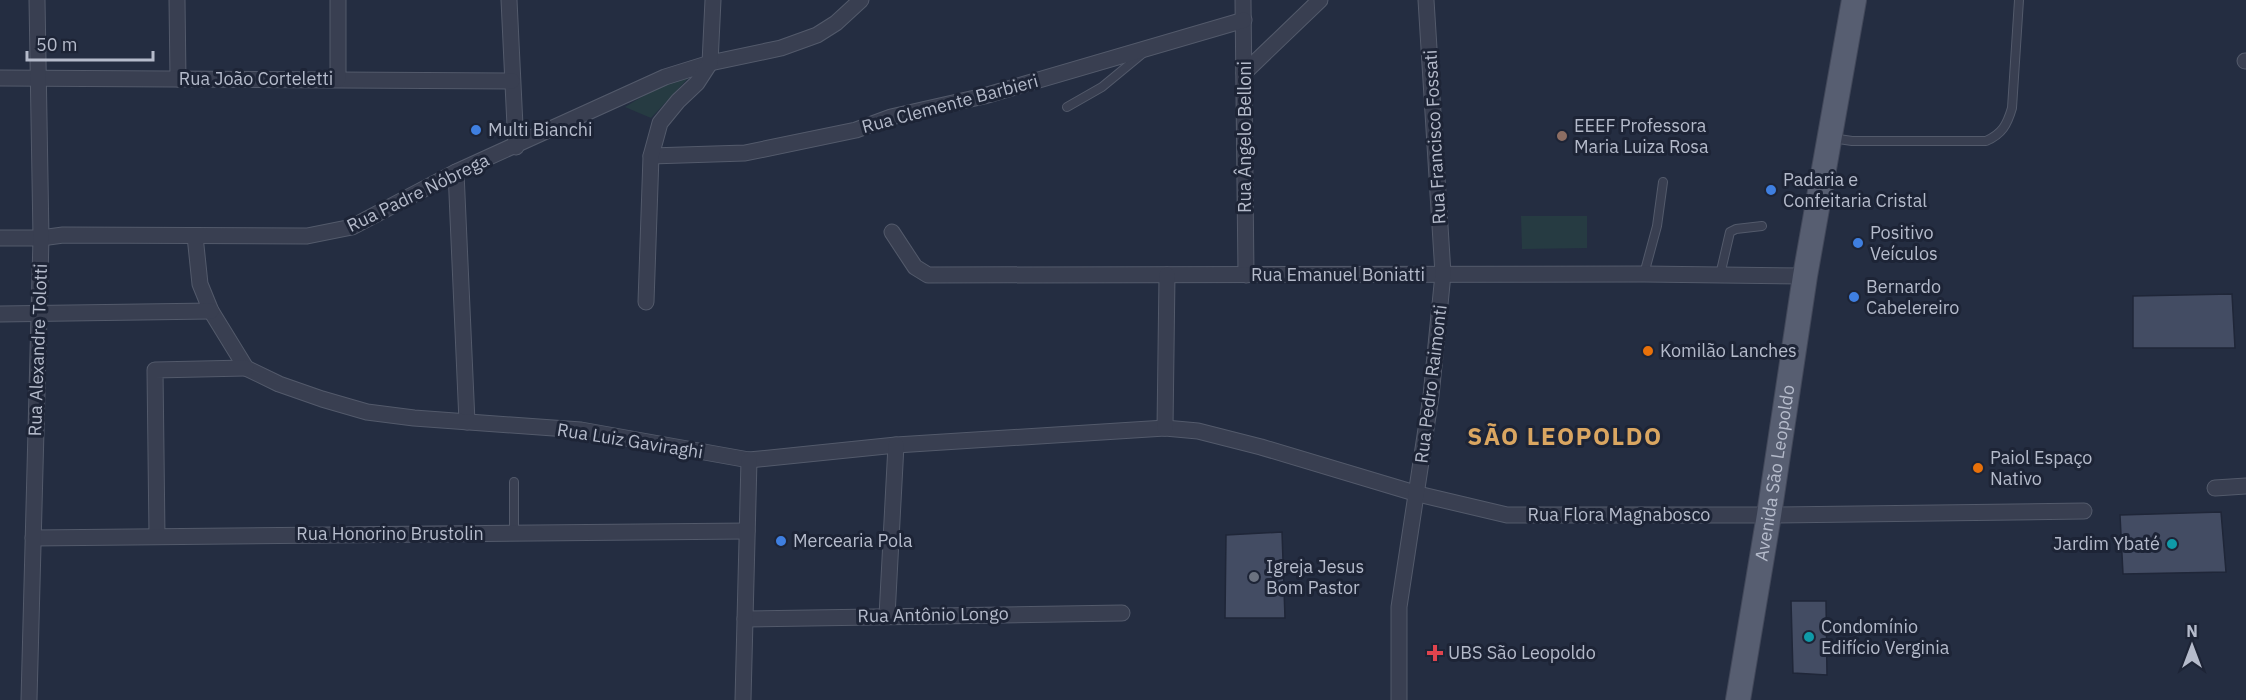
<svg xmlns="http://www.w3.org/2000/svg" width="2246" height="700" viewBox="0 0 2246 700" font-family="'IBM Plex Sans',sans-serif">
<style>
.green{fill:#263b42}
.building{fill:#434c63;stroke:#1f2638;stroke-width:1.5}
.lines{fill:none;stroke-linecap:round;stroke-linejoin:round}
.service-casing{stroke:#535a6b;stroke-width:10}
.minor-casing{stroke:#535a6b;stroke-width:17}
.primary-casing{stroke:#42485a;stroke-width:26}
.service{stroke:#393f51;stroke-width:8}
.minor{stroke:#393f51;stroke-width:15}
.primary{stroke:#575e71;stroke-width:24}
.shop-dot{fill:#3f7fe0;stroke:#1d2436;stroke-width:2}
.education-dot{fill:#8d6e63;stroke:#1d2436;stroke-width:2}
.food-dot{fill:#e8710a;stroke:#1d2436;stroke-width:2}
.culture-dot{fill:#0f9aa8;stroke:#1d2436;stroke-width:2}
.worship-dot{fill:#6b7280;stroke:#1d2436;stroke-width:2}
.health-dot{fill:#e0444e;stroke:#1d2436;stroke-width:2}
.labels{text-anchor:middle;stroke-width:6;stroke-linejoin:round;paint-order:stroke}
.street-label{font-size:18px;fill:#b5bbcb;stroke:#1d2436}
.poi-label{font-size:18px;fill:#b5bbcb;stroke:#1d2436;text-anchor:start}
.district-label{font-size:24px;font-weight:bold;letter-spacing:1.5px;fill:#daa661;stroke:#1d2436}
</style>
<rect width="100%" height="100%" fill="#242d41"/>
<!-- green -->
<g class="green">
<path d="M693 73 651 118 625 107 673 78Z"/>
<path d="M1521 216H1587V248L1522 249Z"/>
</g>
<!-- building -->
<g class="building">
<path d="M2232 294 2235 348H2133V296Z"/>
<path d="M2221 512 2226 572 2123 574 2120 515Z"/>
<path d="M1282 532 1285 618H1225L1226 535Z"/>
<path d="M1791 601H1826L1827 675 1793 673Z"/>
</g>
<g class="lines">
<!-- service casing -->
<g class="service-casing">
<g id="service">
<path d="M1067 107 1102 87 1142 54"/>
<path d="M1832 138 1852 141H1986C2002 134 2007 125 2012 108L2019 0"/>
<path d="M1644 274 1657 226 1663 182"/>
<path d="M1720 275 1730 232 1736 229 1762 226"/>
<path d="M514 533V482"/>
</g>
</g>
<!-- minor casing -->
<g class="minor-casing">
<g id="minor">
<path d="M177 0 178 79"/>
<path d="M509 0 516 147"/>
<path d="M1243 0 1246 275"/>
<path d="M2245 61H2246"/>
<path d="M1244 73 1320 0"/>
<path d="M0 78 512 81"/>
<path d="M338 79V0"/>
<path d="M651 156 745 153 856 130 891 117 984 96 1244 20"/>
<path d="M456 172 467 422"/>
<path d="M892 232 915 267 928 275 1644 274 1805 276"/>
<path d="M195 236 200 284 211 311 246 368 279 384 322 399 367 412 414 418 581 430 749 460 896 445 1165 428 1198 431 1261 447 1418 494 1507 515H1769L2084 511"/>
<path d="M0 238H41L63 235 307 236 352 227 456 172 665 77 710 63 781 48 817 35 836 23 861 0"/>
<path d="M646 302 651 156 660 123 678 101 697 83 710 63 713 0"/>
<path d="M0 314 211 311"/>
<path d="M1165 428 1167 275"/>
<path d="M2215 488 2246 486"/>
<path d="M157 536 155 370 246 368"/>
<path d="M33 538 747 531"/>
<path d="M887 616 896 445"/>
<path d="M745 619 1122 613"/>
<path d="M29 700 41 238 37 0"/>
<path d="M743 700 749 460"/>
<path d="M1399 700V607L1431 396 1443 274 1426 0"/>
</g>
</g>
<!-- primary casing -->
<g class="primary-casing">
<g id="primary">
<path id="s1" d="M1738 700 1769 515 1805 276 1854 0"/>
</g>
</g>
<!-- service -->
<use href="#service" class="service"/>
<!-- minor -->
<use href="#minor" class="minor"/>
<!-- primary -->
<use href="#primary" class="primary"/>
</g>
<!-- markers -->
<g class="shop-dot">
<circle cx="476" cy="130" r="6"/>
<circle cx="1771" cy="190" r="6"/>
<circle cx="1858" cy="243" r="6"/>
<circle cx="1854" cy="297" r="6"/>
<circle cx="781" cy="541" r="6"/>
</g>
<circle class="education-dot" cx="1562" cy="136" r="6"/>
<g class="food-dot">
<circle cx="1648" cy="351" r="6"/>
<circle cx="1978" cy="468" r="6"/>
</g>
<g class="culture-dot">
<circle cx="2172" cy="544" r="6"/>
<circle cx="1809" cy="637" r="6"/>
</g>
<circle class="worship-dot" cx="1254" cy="577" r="6"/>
<path class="health-dot" d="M1432 644h6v6h6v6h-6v6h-6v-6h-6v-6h6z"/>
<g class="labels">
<!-- street labels -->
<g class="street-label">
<text x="256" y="85">Rua João Corteletti</text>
<text transform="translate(950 104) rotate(-15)" y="6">Rua Clemente Barbieri</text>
<text transform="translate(1245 137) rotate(-90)" y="6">Rua Ângelo Belloni</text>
<text transform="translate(1435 137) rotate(-93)" y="6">Rua Francisco Fossati</text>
<text transform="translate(418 193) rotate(-26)" y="6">Rua Padre Nóbrega</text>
<text x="1338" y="281">Rua Emanuel Boniatti</text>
<text transform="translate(38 350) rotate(-88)" y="6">Rua Alexandre Tolotti</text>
<text transform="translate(1431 384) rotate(-83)" y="6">Rua Pedro Raimonti</text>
<text transform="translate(630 441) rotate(9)" y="6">Rua Luiz Gaviraghi</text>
<text dy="6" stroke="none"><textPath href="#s1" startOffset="230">Avenida São Leopoldo</textPath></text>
<text x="1619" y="521">Rua Flora Magnabosco</text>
<text x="390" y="540">Rua Honorino Brustolin</text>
<text transform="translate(933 615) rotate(-1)" y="6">Rua Antônio Longo</text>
</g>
<!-- poi labels -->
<g class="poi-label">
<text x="1574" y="132">EEEF Professora<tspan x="1574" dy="21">Maria Luiza Rosa</tspan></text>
<text x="488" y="136">Multi Bianchi</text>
<text x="1783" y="186">Padaria e<tspan x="1783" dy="21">Confeitaria Cristal</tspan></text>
<text x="1870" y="239">Positivo<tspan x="1870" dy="21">Veículos</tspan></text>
<text x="1866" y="293">Bernardo<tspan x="1866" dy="21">Cabelereiro</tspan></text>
<text x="1660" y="357">Komilão Lanches</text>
<text x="1990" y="464">Paiol Espaço<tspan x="1990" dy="21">Nativo</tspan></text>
<text x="793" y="547">Mercearia Pola</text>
<text x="2160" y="550" text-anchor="end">Jardim Ybaté</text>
<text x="1266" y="573">Igreja Jesus<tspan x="1266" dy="21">Bom Pastor</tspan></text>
<text x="1821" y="633">Condomínio<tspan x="1821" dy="21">Edifício Verginia</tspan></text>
<text x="1448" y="659">UBS São Leopoldo</text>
</g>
<!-- district labels -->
<g class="district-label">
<text x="1565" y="445">SÃO LEOPOLDO</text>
</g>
</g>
<!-- north arrow -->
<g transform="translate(2192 646)" stroke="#1d2436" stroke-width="4.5" paint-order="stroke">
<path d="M0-4.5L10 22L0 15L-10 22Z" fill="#b5bbcb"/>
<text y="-9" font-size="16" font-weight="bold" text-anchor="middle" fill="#b5bbcb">N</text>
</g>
<!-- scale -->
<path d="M27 51v9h126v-9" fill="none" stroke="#b5bbcb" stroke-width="3"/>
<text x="36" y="51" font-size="18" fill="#b5bbcb" stroke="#1d2436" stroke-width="4.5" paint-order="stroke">50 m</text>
</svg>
